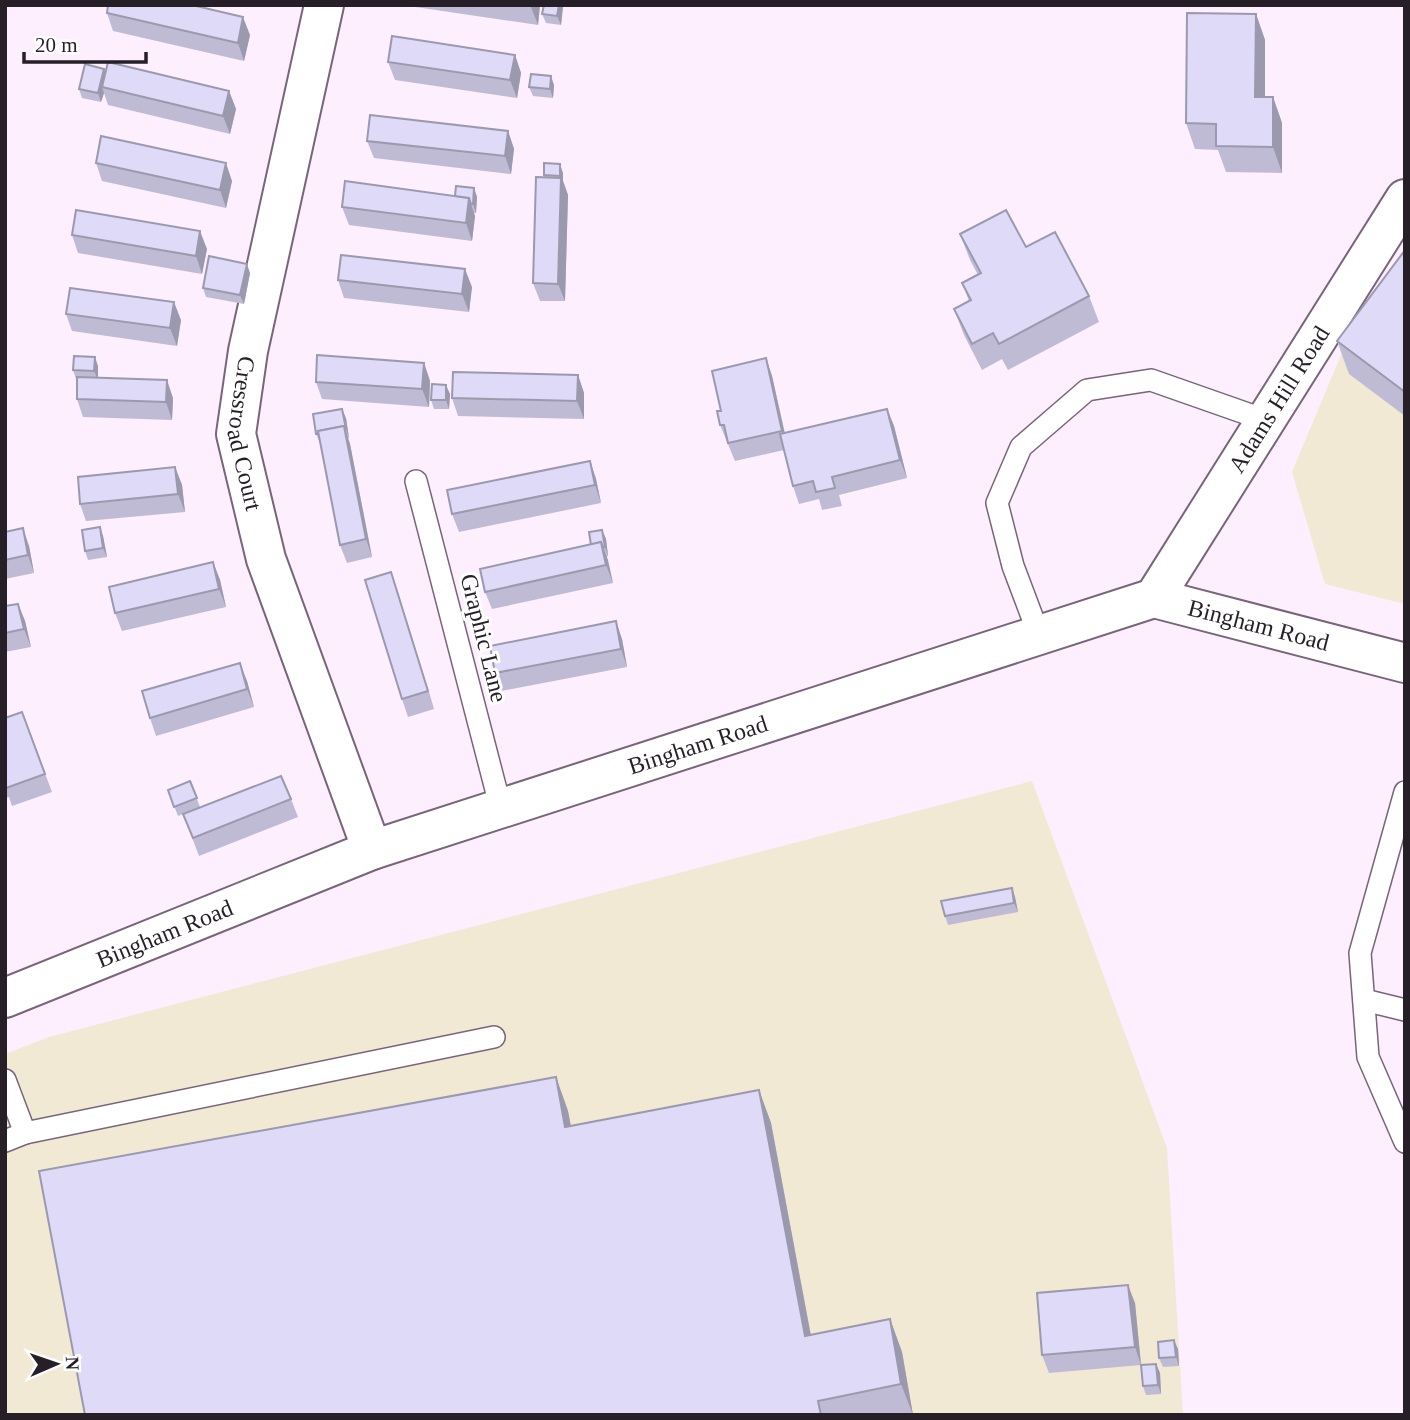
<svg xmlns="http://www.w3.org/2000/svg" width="1410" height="1420" viewBox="0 0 1410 1420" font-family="'Times New Roman',serif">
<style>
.industrial{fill:#f2e9d4}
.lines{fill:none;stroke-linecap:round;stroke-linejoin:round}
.lane-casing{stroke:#78657a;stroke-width:24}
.street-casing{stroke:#78657a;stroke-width:42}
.secondary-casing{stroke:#78657a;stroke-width:42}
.lane{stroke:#fff;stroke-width:21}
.street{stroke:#fff;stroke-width:38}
.secondary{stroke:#fff;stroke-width:38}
.wall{fill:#bfbbd5}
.shaded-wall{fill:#9b99ae}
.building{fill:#dedaf8;stroke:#9b99ae;stroke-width:2}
.labels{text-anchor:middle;stroke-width:6;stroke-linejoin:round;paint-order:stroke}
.street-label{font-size:24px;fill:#271f28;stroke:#fff}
</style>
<rect width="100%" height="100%" fill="#fdeffe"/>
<!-- industrial -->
<g class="industrial">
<path d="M1405 269V604L1325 584 1292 472 1341 355Z"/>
<path d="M1032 781 1167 1148 1183 1415H5V1054L49 1037Z"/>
</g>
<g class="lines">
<!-- lane casing -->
<g class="lane-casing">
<g id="lane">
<path d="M416 481 501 809"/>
<path d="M1039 635 1013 566 997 503 1021 447 1087 390 1151 380 1265 420"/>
<path d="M1405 792 1360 953 1368 1057 1405 1142"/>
<path d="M1364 1000 1405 1010"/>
<path d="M5 1080 25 1133 5 1141"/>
<path d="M25 1133 494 1037"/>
</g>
</g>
<!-- street casing -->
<g class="street-casing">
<g id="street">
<path id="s1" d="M324 5 248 351 236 434 266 559 372 850"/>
<path id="s2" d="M1154 598 1405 663"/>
</g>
</g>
<!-- secondary casing -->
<g class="secondary-casing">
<g id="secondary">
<path id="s3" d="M5 998 372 850 1154 598 1405 199"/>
</g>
</g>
<!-- lane -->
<use href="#lane" class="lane"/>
<!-- street -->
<use href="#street" class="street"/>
<!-- secondary -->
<use href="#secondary" class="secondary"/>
</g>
<!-- wall -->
<g class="wall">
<path d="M402 5H540L538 25Z"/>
<path d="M544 5H563L561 25 546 23 542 14Z"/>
<path d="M107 13 250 35 244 61 113 31Z"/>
<path d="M1256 14 1265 40V97H1273L1282 123V173L1226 172 1218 150 1195 149 1186 123Z"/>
<path d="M515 55 521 73 517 98 395 80 388 62Z"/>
<path d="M104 69 106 73 229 91 236 109 230 134 108 105 104 93 101 102 82 98 79 89Z"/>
<path d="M554 85 553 98 533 96 529 87Z"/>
<path d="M508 131 514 149 511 174 374 158 367 141Z"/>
<path d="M96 163 232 181 226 208 102 181Z"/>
<path d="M563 173V181L568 195 565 301H540L533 283 544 175Z"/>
<path d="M474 188 477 197 476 213H474L475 216 472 241 349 225 342 207 455 196Z"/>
<path d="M960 234 1026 247 1089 296 1099 322 1008 370 1002 359 982 370 964 335 954 309 969 301 962 283 978 275 970 260Z"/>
<path d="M72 235 207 249 202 274 78 253Z"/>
<path d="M1405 250V416L1349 374 1337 341Z"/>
<path d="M250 273 244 304 206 297 203 288Z"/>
<path d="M338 280 472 287 469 312 344 298Z"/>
<path d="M66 314 181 320 177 346 72 331Z"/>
<path d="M766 358 772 376 785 433 887 409 894 426 907 478 839 495 842 506 822 510 819 499 799 504 793 486 784 450 735 461 720 425 721 411Z"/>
<path d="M424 363 430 381 429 407 322 399 316 382Z"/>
<path d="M98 366V377L173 398 172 420 83 417 77 399V379H76L73 370Z"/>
<path d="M578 375 584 393V419L458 416 452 398Z"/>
<path d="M450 394 449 409H434L431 400Z"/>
<path d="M346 418 349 438H348L350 444 372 557 347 563 340 545 320 443 316 434Z"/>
<path d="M590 461 596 479 601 503 459 532 452 514Z"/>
<path d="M175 467 182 485 185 512 86 521 80 504Z"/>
<path d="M100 527 103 536 107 557 88 560 85 551Z"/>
<path d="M602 530 606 539 608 556 606 557 613 583 492 609 485 592 591 545Z"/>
<path d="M5 532 29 546 34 573 5 579Z"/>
<path d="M213 562 220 580 226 607 122 631 115 613Z"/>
<path d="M397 590 434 709 408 717 402 699Z"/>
<path d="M18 604 25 621 31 647 5 652V606Z"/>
<path d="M622 639 627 667 501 691 495 673Z"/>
<path d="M247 681 254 707 156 736 150 718Z"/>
<path d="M22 712 52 792 12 806 9 797 5 798V718Z"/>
<path d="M190 781 200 807 178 816 168 790Z"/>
<path d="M291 799 298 817 199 856 183 814Z"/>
<path d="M1012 888 1015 897 1018 912 948 925 945 916Z"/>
<path d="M556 1077 568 1111 571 1126 759 1090 771 1123 811 1335 890 1319 902 1352 913 1415H85Z"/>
<path d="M1135 1303 1141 1365 1156 1364 1160 1373 1161 1394 1146 1395 1143 1386 1141 1365 1049 1373 1042 1355Z"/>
<path d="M1178 1349 1179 1366 1163 1367 1159 1358Z"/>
</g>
<!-- shaded-wall -->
<g class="shaded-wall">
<path d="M531 5H540L538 25 531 7Z"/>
<path d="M559 5H563V7L561 25 557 16Z"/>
<path d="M1256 14 1265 40V123L1255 97Z"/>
<path d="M243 17 250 35 244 61 238 43Z"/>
<path d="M515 55 521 73 517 98 510 80Z"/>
<path d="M104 69 107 78 102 87 104 93 101 102 98 93Z"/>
<path d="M551 76 554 85 553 98 550 89Z"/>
<path d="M229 91 236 109 230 134 223 116Z"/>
<path d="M1273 97 1282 123V173L1273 147Z"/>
<path d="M508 131 514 149 511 174 505 156Z"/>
<path d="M226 163 232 181 226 208 220 190Z"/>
<path d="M560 164 563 173V181L568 195 565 301 558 284 561 181 560 176Z"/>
<path d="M474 188 477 197 476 213 473 204Z"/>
<path d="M469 198 475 216 472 241 466 223Z"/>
<path d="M200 231 207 249 202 274 196 256Z"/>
<path d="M247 264 250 273 244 304 240 295Z"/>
<path d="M465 269 472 287 469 312 462 294Z"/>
<path d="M174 302 181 320 177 346 170 328Z"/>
<path d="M95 357 98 366V380L94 371Z"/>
<path d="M766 358 772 376 788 449 782 431Z"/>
<path d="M424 363 430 381 429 407 422 389Z"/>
<path d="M578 375 584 393V419L577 401Z"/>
<path d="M167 380 173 398 172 420 166 402Z"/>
<path d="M446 385 450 394 449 409 446 400Z"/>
<path d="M342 409 346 418 349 438 346 429Z"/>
<path d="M887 409 894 426 907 478 900 460Z"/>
<path d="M344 426 350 444 372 557 366 539Z"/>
<path d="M590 461 596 479 601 503 595 485Z"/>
<path d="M175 467 182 485 185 512 178 494Z"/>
<path d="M100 527 103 536 107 557 103 548Z"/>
<path d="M23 528 29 546 34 573 28 555Z"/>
<path d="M602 530 606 539 608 556 605 547Z"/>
<path d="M601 542 608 560 613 583 606 565Z"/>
<path d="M213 562 220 580 226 607 219 589Z"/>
<path d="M391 572 397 590 434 709 428 691Z"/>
<path d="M18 604 25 621 31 647 24 629Z"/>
<path d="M616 621 622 639 627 667 621 649Z"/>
<path d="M240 663 247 681 254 707 247 689Z"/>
<path d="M1012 888 1015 897 1018 912 1014 903Z"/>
<path d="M556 1077 568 1111 577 1160 565 1127Z"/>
<path d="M759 1090 771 1123 817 1369 805 1336Z"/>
<path d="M1128 1285 1135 1303 1141 1365 1135 1347Z"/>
<path d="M890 1319 902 1352 913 1415 901 1384Z"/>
<path d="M1174 1340 1178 1349 1179 1366 1176 1357Z"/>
<path d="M1156 1364 1160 1373 1161 1394 1158 1385Z"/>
</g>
<!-- building -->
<g class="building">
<path d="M108 5H192L243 17 238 43 107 13Z"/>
<path d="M544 5H559L557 16 542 14Z"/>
<path d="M1187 13 1256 14 1255 97H1273V147L1216 146V124L1186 123Z"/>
<path d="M392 36 515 55 510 80 388 62Z"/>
<path d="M108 62 229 91 223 116 102 87Z"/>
<path d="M85 64 104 69 98 93 79 89Z"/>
<path d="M531 74 551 76 550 89 529 87Z"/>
<path d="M370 115 508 131 505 156 367 141Z"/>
<path d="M101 136 226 163 220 190 96 163Z"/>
<path d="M544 163 560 164V176L544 175Z"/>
<path d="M536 177 561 178 558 284 533 283Z"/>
<path d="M345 181 469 198 466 223 342 207Z"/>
<path d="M456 186 474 188 473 204H471L469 198 455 196Z"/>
<path d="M76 210 200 231 196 256 72 235Z"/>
<path d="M1006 210 1026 247 1055 232 1089 296 999 344 993 333 972 344 954 309 971 300 962 283 981 273 960 234Z"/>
<path d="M1405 250V392L1337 341Z"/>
<path d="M341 255 465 269 462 294 338 280Z"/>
<path d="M209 256 247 264 240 295 203 288Z"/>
<path d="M70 288 174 302 170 328 66 314Z"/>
<path d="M317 355 424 363 422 389 316 382Z"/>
<path d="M74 356 95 357 94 371 73 370Z"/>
<path d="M766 358 782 431 728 443 724 425H720L717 411H721L712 371Z"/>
<path d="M453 372 578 375 577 401 452 398Z"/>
<path d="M77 377 167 380 166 402 77 399Z"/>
<path d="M432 384 446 385V400H431Z"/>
<path d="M342 409 346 429H344V426L318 431 319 434H316L313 414Z"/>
<path d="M887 409 900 460 832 477 835 488 816 492 813 481 793 486 780 434Z"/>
<path d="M344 426 366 539 340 545 318 431Z"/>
<path d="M590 461 595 485 452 514 447 490Z"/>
<path d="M175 467 178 494 80 504 78 477Z"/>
<path d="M100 527 103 548 85 551 82 530Z"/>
<path d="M23 528 28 555 5 560V532Z"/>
<path d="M602 530 605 547H603L601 542 591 545 589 532Z"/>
<path d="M601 542 606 565 485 592 480 569Z"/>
<path d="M213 562 219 589 115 613 109 587Z"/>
<path d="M391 572 428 691 402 699 365 580Z"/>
<path d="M18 604 24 629 5 633V606Z"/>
<path d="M616 621 621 649 495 673 490 646Z"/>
<path d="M240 663 247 689 150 718 142 691Z"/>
<path d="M22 712 45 774 6 788 5 718Z"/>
<path d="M281 776 291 799 193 838 183 814Z"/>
<path d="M190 781 197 798 174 807 168 790Z"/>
<path d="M1012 888 1014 903 945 916 941 901Z"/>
<path d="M556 1077 565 1127 759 1090 805 1336 890 1319 901 1384 818 1401 821 1415H85L39 1171Z"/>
<path d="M1128 1285 1135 1347 1042 1355 1037 1293Z"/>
<path d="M1174 1340 1176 1357 1159 1358 1158 1342Z"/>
<path d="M1156 1364 1158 1385 1143 1386 1141 1365Z"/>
</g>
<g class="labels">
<!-- street labels -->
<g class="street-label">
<text dy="8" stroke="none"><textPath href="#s3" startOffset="1452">Adams Hill Road</textPath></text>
<text dy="8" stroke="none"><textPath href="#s1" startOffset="438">Cressroad Court</textPath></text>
<text dy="8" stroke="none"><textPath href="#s2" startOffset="108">Bingham Road</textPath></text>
<text transform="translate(484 638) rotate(76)" y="8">Graphic Lane</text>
<text dy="8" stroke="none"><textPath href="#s3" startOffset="738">Bingham Road</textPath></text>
<text dy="8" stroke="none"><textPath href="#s3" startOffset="172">Bingham Road</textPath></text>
</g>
</g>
<!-- border -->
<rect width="1410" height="1420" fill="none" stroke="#271f28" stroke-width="14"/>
<!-- north arrow -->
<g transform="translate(56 1364) rotate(88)" stroke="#ffffff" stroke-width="5" paint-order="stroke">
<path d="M0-5L12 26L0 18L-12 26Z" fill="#271f28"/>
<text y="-10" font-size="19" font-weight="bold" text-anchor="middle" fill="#271f28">N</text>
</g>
<!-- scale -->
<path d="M24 52v10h122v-10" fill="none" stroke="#271f28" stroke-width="3.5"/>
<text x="35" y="52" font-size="21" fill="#271f28" stroke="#ffffff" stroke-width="5" paint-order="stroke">20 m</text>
</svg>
